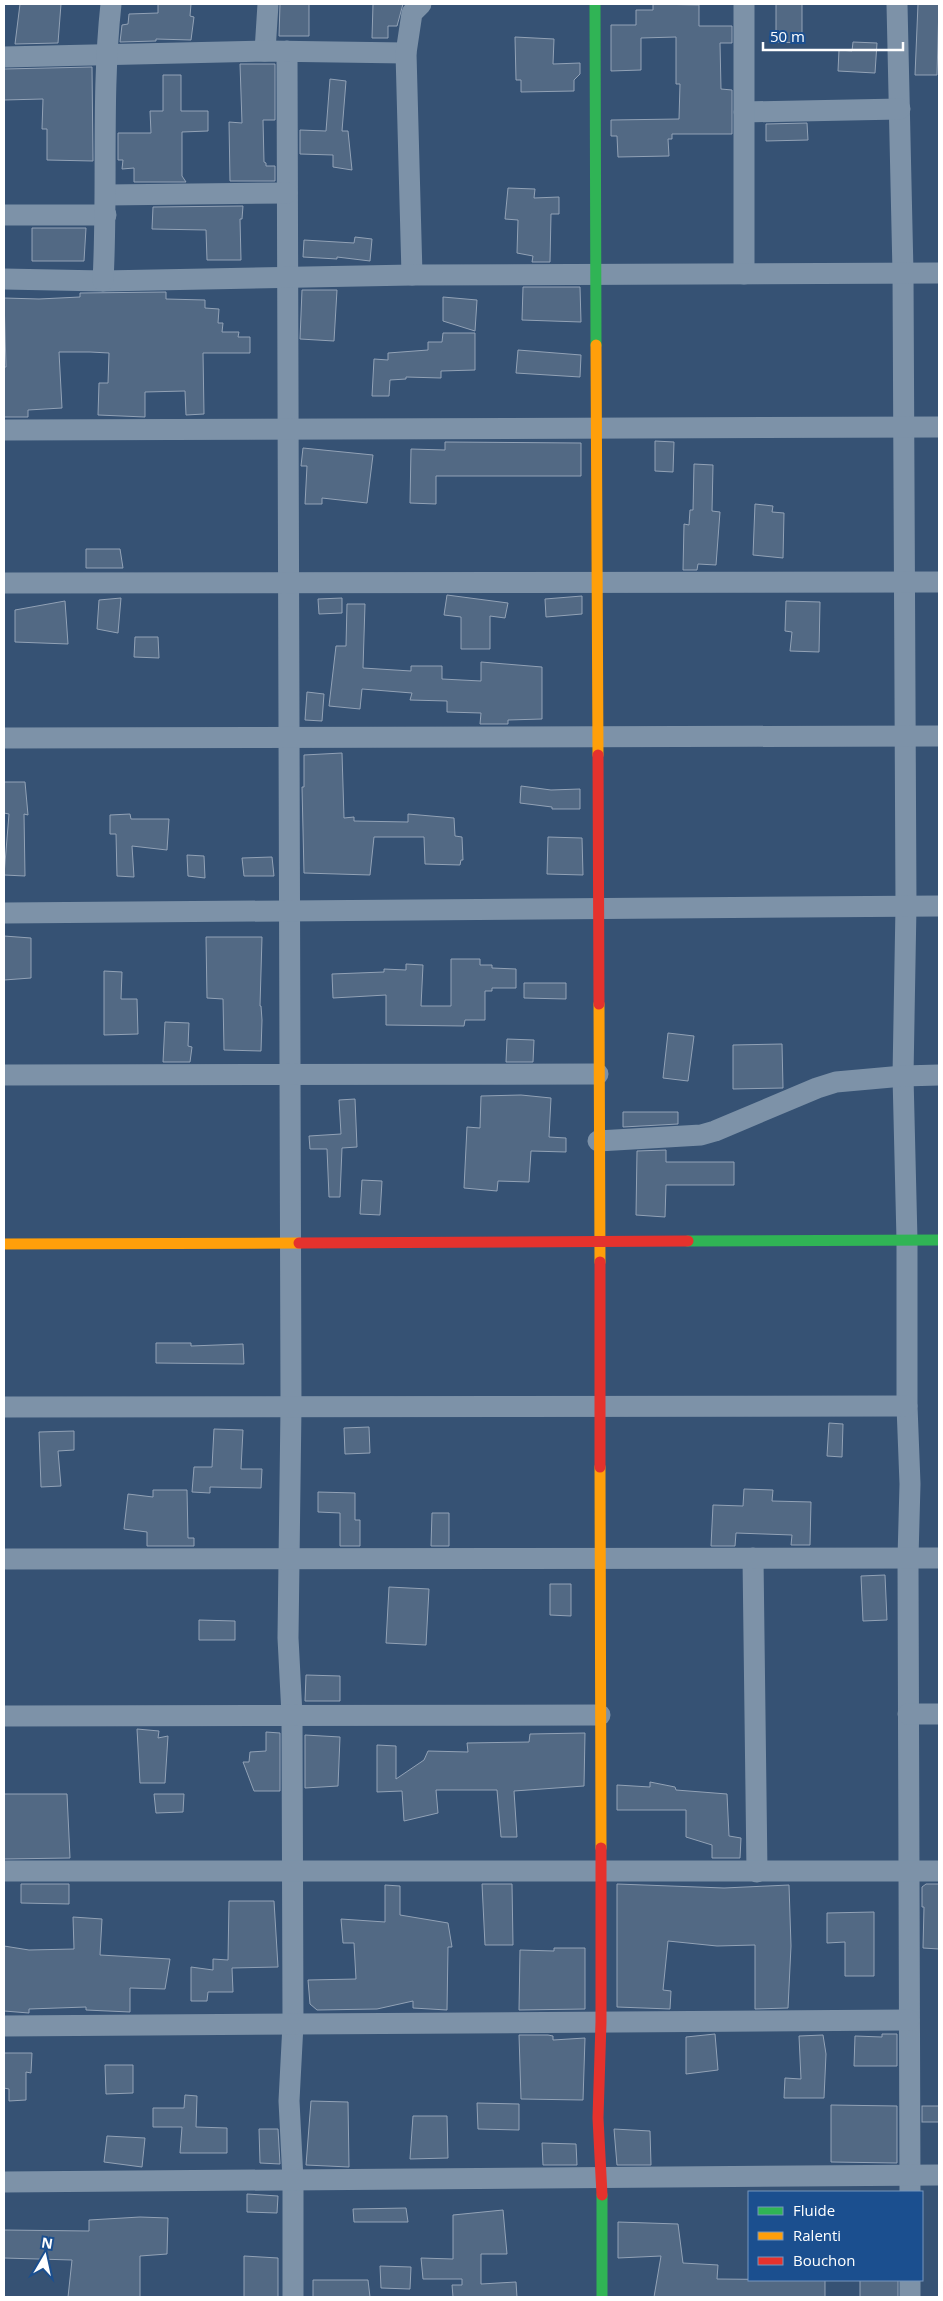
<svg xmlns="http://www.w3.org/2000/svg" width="943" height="2301" viewBox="0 0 943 2301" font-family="'Open Sans',sans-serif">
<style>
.building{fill:#526984;stroke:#92a2b6}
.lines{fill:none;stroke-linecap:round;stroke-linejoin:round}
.street{stroke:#7d92a8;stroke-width:21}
.fast{stroke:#30b455;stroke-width:11}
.slow{stroke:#ff9f0a;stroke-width:11}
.jam{stroke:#e5322d;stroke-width:11}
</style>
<rect width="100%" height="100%" fill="#365274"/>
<!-- building -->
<g class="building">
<path d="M20 4H61L58 43 15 44Z"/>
<path d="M158 4H191L190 16 194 17 191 40 156 39V41L120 42 122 25 128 24 129 14 158 13Z"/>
<path d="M280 4H309V36H279Z"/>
<path d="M373 4H403L397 26H388V38H372Z"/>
<path d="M653 4 699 5V26H732V43H720L721 89 732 90V134H672V139H668L669 156 618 157 617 136H611V120L679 119 680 84H676V37L641 38V70L611 71V25H636V10H653Z"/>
<path d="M776 4H802V43L776 42Z"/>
<path d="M918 4H939L937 75H915Z"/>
<path d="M515 37 554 39 553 64 580 63V74L574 80V91L521 92V80H516Z"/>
<path d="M853 42 877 43 875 73 838 71 839 50 852 51Z"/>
<path d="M240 64H275V120H263L264 162 266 163V166H275V181H230L229 122 242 123Z"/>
<path d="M92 67 93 161 47 160V129H42L43 99 4 100V69Z"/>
<path d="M163 75H181V111H208V131L182 132V176L186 182H134V168L122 169 123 160H118V133H151L150 111H163Z"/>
<path d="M330 79 346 81 342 131H348L352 170 333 167V155L300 154V130L326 131Z"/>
<path d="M807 123 808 140 766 141V124Z"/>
<path d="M508 188 535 189 534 198 559 197V214H551L550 262H532L533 256 517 253 518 220 505 219Z"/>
<path d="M243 206 242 219H240L241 260H207L206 230 152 229 153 207Z"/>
<path d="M32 228H86L84 261H32Z"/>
<path d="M355 237 372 239 370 261 337 257V259L303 257 304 240 354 243Z"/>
<path d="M523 287H580L581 322 522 320Z"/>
<path d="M302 290H337L334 341 300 339Z"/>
<path d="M166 292V299L205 300V308L219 309 218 323H223L222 332H239L238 337H250V353H203L204 414 186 415 185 391 145 392V417L98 415 99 383H108L109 353 90 352H59L62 408 28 410V417H4V367H6L4 298 39 299 80 297V293Z"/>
<path d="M443 297 477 300 475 331 443 321Z"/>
<path d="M443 333H475V370L441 371V378L406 377V379L390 380 389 396H372L374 359 388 360V353L428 350V342H442Z"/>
<path d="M518 350 581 355 580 377 516 373Z"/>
<path d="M655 441 674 442 673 472 655 471Z"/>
<path d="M445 442 581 443V476H436V504L410 503 411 449 445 450Z"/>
<path d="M303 448 373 455 367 503 322 498V504H305L307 466H301Z"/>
<path d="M694 464 713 465 712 511 720 512 716 565 698 564 697 570H683L684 524 689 525 690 510H693Z"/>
<path d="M755 504 773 506 772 512 784 513 783 558 753 555Z"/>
<path d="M86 549H120L123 568H86Z"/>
<path d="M447 595 508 603 505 618 490 616V649H461V617L444 615Z"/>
<path d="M582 596V614L546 617 545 599Z"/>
<path d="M121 598 118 633 97 629 99 600Z"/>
<path d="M342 598V613L319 614 318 599Z"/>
<path d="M65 601 68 644 15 642V610Z"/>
<path d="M786 601 820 602 819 652 790 651 792 632 785 631Z"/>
<path d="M347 604H365L363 668 411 671V666H442V679L481 681V662L542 667V719L508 720V724H480L481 713 447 712V701L410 700 412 693 362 689 360 709 329 706 336 646H346Z"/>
<path d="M135 637H158L159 658 134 657Z"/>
<path d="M307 692 324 694 322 721 305 720Z"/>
<path d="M342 753 344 818 354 817V821L408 822V814L454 818 455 836 462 837 463 860H461L460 865 425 864 424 837H374L370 875 304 873 302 787H304V755Z"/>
<path d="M4 782H25L28 815 24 814 25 876 4 875 9 814 4 813Z"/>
<path d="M521 786 551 790 580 789V809H552V807L520 803Z"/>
<path d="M130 814 131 819H169L167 850 132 846 134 877 117 876 116 834H110V815Z"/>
<path d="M548 837 582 838 583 875 547 874Z"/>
<path d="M187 855 204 856 205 878 188 876Z"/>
<path d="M272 857 274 876H244L242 858Z"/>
<path d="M4 936 31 938V978L4 980Z"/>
<path d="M206 937H262L260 1006H261L262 1020 261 1051 224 1050 223 999 207 998Z"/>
<path d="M451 959H480V965H492V968L516 969V988H492V991H485V1020H465L464 1026 386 1025V995L333 998 332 974 384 972V969L406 970V964L423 965 421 1006H451Z"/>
<path d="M104 971 122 972 121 999H137L138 1034 104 1035Z"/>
<path d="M524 983H566V999L524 998Z"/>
<path d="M165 1022 189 1023 188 1046 192 1047 190 1062H163Z"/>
<path d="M668 1033 694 1036 688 1081 663 1078Z"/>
<path d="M507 1039 534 1040 533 1062H506Z"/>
<path d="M782 1044 783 1088 733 1089V1045Z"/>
<path d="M521 1095 551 1098 549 1137 566 1138V1152L531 1151 529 1182 498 1181 497 1191 464 1188 467 1127 480 1128 481 1096Z"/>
<path d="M355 1099 357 1147 342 1148 340 1197H329L327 1149H310L309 1136 341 1134 339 1100Z"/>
<path d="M623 1112H678V1124L623 1127Z"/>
<path d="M666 1150V1162H734V1185H666L665 1217 636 1215 637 1151Z"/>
<path d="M362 1180 382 1181 380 1215 360 1214Z"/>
<path d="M156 1343H191V1346L243 1344 244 1364 156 1363Z"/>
<path d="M829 1423 843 1424 842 1457 827 1456Z"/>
<path d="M369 1427 370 1453 345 1454 344 1428Z"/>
<path d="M214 1429 243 1430 241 1469H262L261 1488 210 1487V1493L192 1492 194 1467H212Z"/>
<path d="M74 1431V1450L58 1451 61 1486 41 1487 39 1432Z"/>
<path d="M744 1489 773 1490 772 1501 811 1502 810 1545H791L792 1535 736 1533 735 1546H711L713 1505 743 1506Z"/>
<path d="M153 1490H187L188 1538H194V1546H147V1532L124 1529 128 1494 153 1497Z"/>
<path d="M318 1492 355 1493V1520H360V1546H340V1513L318 1512Z"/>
<path d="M432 1513H449V1546H431Z"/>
<path d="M885 1575 887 1620 863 1621 861 1576Z"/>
<path d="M550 1584H571V1616L550 1615Z"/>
<path d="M389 1587 429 1589 426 1645 386 1643Z"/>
<path d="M199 1620 235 1621V1640H199Z"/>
<path d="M306 1675 340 1676V1701H305Z"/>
<path d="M137 1729 159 1731 158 1738 168 1736 165 1783H140Z"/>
<path d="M266 1732 280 1733V1791H254L243 1762H249L250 1752 266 1751Z"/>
<path d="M585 1733 584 1786 514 1791 517 1837H501L497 1790H436L438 1813 404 1821 402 1791 377 1792V1745L396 1746V1779L424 1760 428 1751 468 1752 467 1743 529 1742 530 1734Z"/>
<path d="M305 1735 340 1737 338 1786 305 1788Z"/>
<path d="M650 1782 675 1787 676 1790 727 1794 729 1836 741 1838 740 1858H712V1845L686 1837V1810H617V1785L650 1787Z"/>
<path d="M4 1794H67L70 1858 4 1859Z"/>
<path d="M154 1794H184L183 1812 156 1813Z"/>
<path d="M21 1884H69V1904L21 1903Z"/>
<path d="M482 1884H512L513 1945H485Z"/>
<path d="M617 1884 724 1888 789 1885 791 1946 788 2008 755 2009V1945L717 1946 668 1941 663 1990 671 1991 670 2009 617 2007Z"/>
<path d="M939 1884V1949L923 1948 924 1907H922V1887L926 1884Z"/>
<path d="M385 1885 400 1886V1915L448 1923 452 1947H448L447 2010 413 2008V2001L377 2009 317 2010 310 2004 308 1980 356 1979 354 1943H343L341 1919 385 1922Z"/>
<path d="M229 1901H274L278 1967 232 1968 233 1992H208L207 2001H191V1967L213 1970V1959L228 1960Z"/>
<path d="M874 1912V1976H845V1942L827 1943V1913Z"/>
<path d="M73 1917 102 1919 100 1955 170 1959 165 1989 130 1988V2012L86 2010V2007L29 2009V2013L4 2011V1946L29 1950 74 1949Z"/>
<path d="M554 1948H585V2009L519 2010 520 1950 554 1951Z"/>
<path d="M715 2034 718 2070 686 2074V2037Z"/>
<path d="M882 2034H897V2066H854L855 2036 882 2037Z"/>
<path d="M519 2035H548L553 2036V2040L585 2038 583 2100 521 2099Z"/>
<path d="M823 2035 826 2054 824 2098H784L785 2078 801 2079 799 2036Z"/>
<path d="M4 2053H32L31 2073 26 2072V2100L9 2101V2089L4 2088Z"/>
<path d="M105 2065H133V2093L106 2094Z"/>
<path d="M185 2095 197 2096 196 2127 227 2128V2153H180L182 2127H153V2108H184Z"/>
<path d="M311 2101 348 2102 349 2167 306 2165Z"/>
<path d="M477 2103 519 2104V2130L478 2129Z"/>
<path d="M831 2105 897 2106V2163L831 2162Z"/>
<rect x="922" y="2106" width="17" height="16"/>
<path d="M413 2116H447L448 2158 410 2159Z"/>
<path d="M259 2129H278L280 2164 260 2163Z"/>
<path d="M614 2129 650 2131 651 2165H617Z"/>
<path d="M107 2136 145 2138 142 2167 104 2162Z"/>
<path d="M542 2143 576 2144 577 2165H543Z"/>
<path d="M247 2194 278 2196 277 2213 247 2212Z"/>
<path d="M406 2208 408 2222H354L353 2209Z"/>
<path d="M503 2210 507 2254H481V2284L516 2282 517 2297H453L452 2285H462V2279H423L421 2258 453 2259V2215Z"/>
<path d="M140 2217 168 2218 167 2254 140 2256V2297H68L72 2260 4 2258V2230L89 2231V2220Z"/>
<path d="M618 2222 678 2224 683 2263 718 2265 717 2279 825 2280V2297H654L661 2256 618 2258Z"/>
<path d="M244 2256 278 2258V2297H244Z"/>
<path d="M380 2266 411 2267 410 2289 381 2288Z"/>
<path d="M313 2280H368L370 2297H313Z"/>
<rect x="860" y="2280" width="38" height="17"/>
</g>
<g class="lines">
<!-- street -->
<g class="street">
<path d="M897 4 903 273 906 906 903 1076 907 1240V1406L910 1484 908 1558 910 2192"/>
<path d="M265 51 268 4"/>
<path d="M287 51 291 1407 288 1638 292 1715 293 2024 289 2101 293 2180V2297"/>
<path d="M4 57 265 51 406 53"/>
<path d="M744 112 900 109"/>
<path d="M106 195 287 193"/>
<path d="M4 215H106"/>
<path d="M744 274V4"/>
<path d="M412 275 406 53 412 13 421 4"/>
<path d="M4 279 103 281 412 275 939 273"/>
<path d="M103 281C108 189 101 96 111 4"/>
<path d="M4 430 939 427"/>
<path d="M4 583 939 582"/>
<path d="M4 738 939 736"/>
<path d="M4 913 939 906"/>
<path d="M4 1075 598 1074"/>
<path d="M598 1141 701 1135 715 1131 817 1088 836 1082 903 1076 939 1075"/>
<path d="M4 1407 907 1406"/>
<path d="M753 1558 757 1872"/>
<path d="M4 1559 939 1558"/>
<path d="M908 1714H939"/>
<path d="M4 1716 600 1715"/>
<path d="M4 1871H939"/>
<path d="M4 2026 909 2020"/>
<path d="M4 2182 939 2175"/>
<path d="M910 2280V2297"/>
</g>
<!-- fast -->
<g class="fast">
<path d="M595 4 596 345"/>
<path d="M688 1241 939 1240"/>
<path d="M602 2195V2297"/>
</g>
<!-- slow -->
<g class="slow">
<path d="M596 345 598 755"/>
<path d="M599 1004 600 1262"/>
<path d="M4 1244 299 1243"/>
<path d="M600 1467 601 1848"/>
</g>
<!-- jam -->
<g class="jam">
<path d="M598 755 599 1004"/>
<path d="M299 1243 688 1241"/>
<path d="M600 1262V1467"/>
<path d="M601 1848V2022L598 2118 602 2195"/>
</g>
</g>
<!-- border -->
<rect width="943" height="2301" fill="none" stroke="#ffffff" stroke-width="10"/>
<!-- legend -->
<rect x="748" y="2191" width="175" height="90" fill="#1b4f8f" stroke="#7695bc"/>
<rect x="758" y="2207" width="25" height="8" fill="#30b455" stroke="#7695bc"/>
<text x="793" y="2216" font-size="15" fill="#ffffff">Fluide</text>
<rect x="758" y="2232" width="25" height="8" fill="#ff9f0a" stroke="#7695bc"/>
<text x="793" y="2241" font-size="15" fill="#ffffff">Ralenti</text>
<rect x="758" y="2257" width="25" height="8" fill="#e5322d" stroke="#7695bc"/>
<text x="793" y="2266" font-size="15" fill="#ffffff">Bouchon</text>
<!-- north arrow -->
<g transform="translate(45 2256) rotate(9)" stroke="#1b4f8f" stroke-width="4" paint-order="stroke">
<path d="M0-4L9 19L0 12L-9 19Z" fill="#ffffff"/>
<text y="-8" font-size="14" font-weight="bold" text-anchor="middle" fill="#ffffff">N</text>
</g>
<!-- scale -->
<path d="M763 42v8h140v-8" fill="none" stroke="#ffffff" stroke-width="2.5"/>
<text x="770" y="42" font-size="15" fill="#ffffff" stroke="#1b4f8f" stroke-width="4" paint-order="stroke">50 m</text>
</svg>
